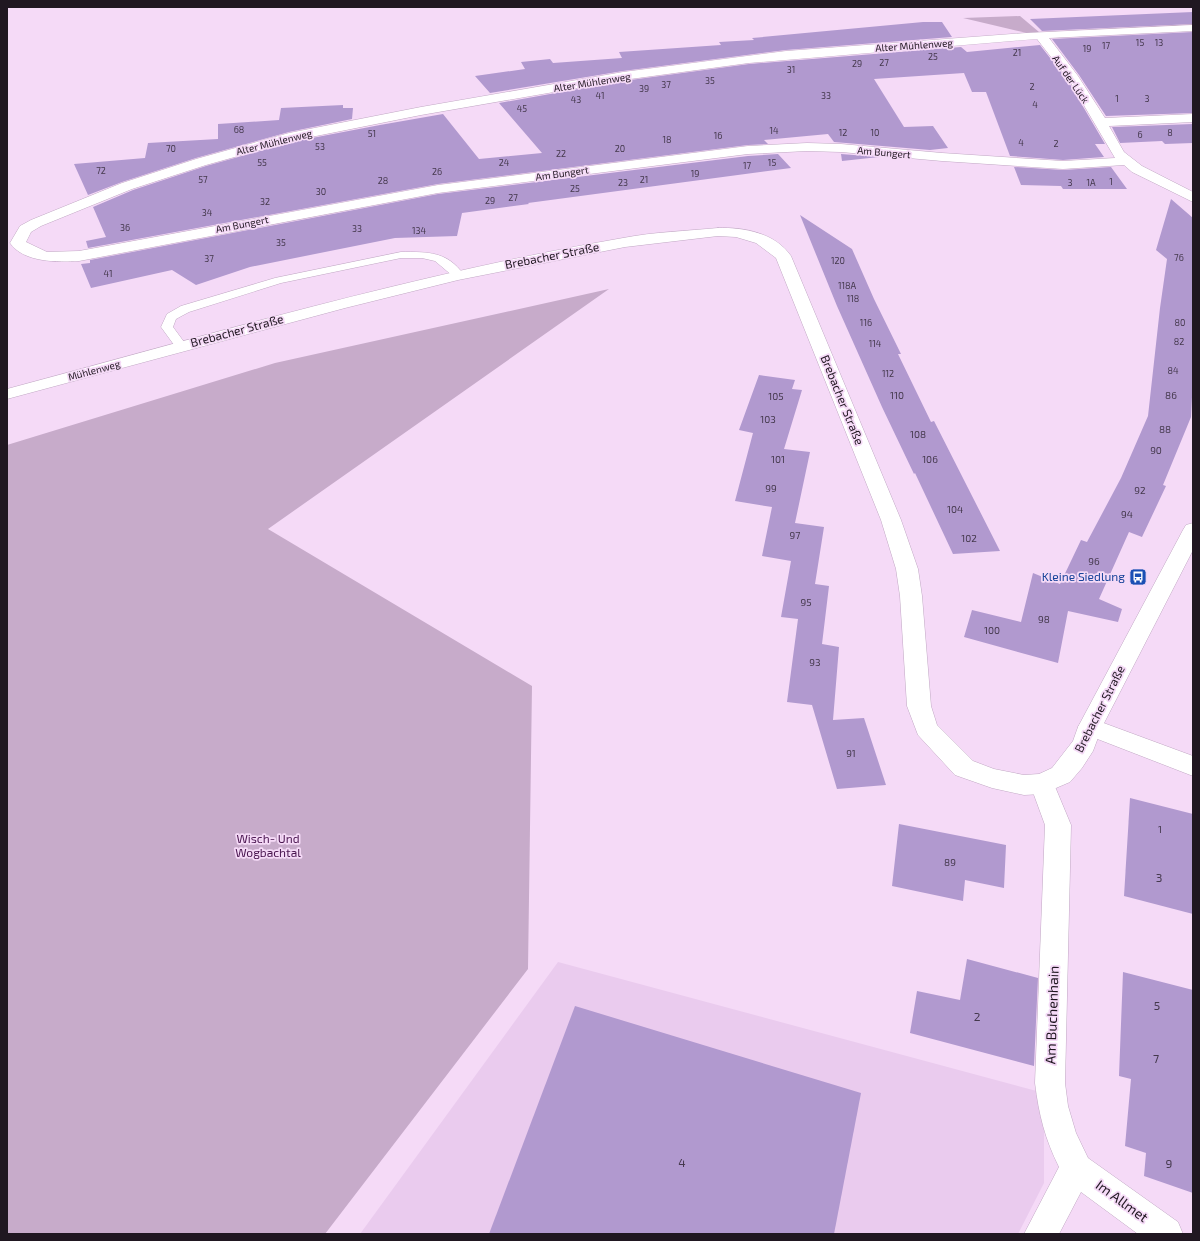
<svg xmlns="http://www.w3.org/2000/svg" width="1200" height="1241" viewBox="0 0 1200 1241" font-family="'Exo 2',sans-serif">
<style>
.built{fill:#eacbee}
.green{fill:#c7abca}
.building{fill:#b199cf}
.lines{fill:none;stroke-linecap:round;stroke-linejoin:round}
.lane-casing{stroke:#c1a8c4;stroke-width:1}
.street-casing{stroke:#c1a8c4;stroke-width:1}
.secondary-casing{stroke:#c1a8c4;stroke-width:1}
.lane{fill:#fff;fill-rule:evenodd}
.street{fill:#fff;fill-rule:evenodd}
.secondary{fill:#fff;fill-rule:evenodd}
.labels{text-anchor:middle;stroke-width:3.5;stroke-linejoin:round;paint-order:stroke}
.far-number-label{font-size:9px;fill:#44384c}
.far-street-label{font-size:10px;fill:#201721;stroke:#f5daf7}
.number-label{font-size:10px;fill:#44384c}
.street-label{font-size:12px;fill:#201721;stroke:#f5daf7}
.transit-label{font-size:12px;fill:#164399;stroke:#f5daf7;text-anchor:end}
.park-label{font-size:12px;fill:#4a1650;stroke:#f5daf7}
.near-number-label{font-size:12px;fill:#44384c}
.near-street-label{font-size:14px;fill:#201721;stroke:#f5daf7}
</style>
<rect width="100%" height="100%" fill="#f5daf7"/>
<!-- built -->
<path class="built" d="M558 962 1044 1093V1183L1018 1234H360Z"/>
<!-- green -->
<g class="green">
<path d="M1020 16 1039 32 1027 33 963 18Z"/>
<path d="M609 289 268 529 532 686 528 969 325 1234H7V445L275 363Z"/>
</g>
<!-- building -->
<g class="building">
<path d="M1193 12V24L1042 31 1030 19Z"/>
<path d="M923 22H942L952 37 786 50 623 71 490 93 475 76 525 69 521 62 550 59 553 63 622 58 619 52 721 45 719 42 754 40 752 38Z"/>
<path d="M1193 32V113L1106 116 1079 75 1052 39Z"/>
<path d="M1040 45 1068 81 1105 144H1095L1104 157 1063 160 1010 156 986 92H972L964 73 874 79 904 127 933 126 948 148 930 150 834 142 828 134 764 140 768 144 748 145 438 184 88 248 86 241 106 237 93 207 133 190 206 166 296 141 380 125 443 114 479 159 542 153 499 103 623 81 749 64 961 47 967 52Z"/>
<path d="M343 105V108H353L352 119 289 132 196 158 122 182 88 195 74 164 145 158 148 143 218 139V124L279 120 281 108Z"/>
<path d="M1193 124V143L1165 144 1162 141 1120 143 1112 127Z"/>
<path d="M778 154 791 168 528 203 529 204 462 213 457 236 395 238 250 267 196 285 172 270 91 288 81 264 90 263V260L438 194 748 156Z"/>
<path d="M841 154 879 157 842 161Z"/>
<path d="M1014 167 1063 170 1111 167 1127 189H1063L1061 186 1021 185Z"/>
<path d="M1171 199 1193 218V377L1191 417 1163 485 1166 486 1142 537 1129 532 1099 599 1122 609 1118 622 1068 611 1058 663 964 637 972 610 1021 622 1033 573 1060 584 1081 540 1087 542 1121 478 1148 416 1160 308 1167 259 1156 250Z"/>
<path d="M800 215 852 249 874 299 901 354H898L931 422 934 421 1000 551 953 554 915 473 914 474 882 407 837 306Z"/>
<path d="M759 375 795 380 792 389 802 390 784 449 810 452 795 523 824 527 815 584 829 586 822 644 839 647 833 720 864 718 886 785 837 789 812 705 787 702 798 619 781 617 791 561 762 556 772 507 735 501 753 433 739 430Z"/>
<path d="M1130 798 1193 814V914L1124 896Z"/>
<path d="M899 824 1006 845 1004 888 965 880 963 901 892 886Z"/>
<path d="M967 959 1038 978 1034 1066 910 1033 917 991 960 1000Z"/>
<path d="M1123 972 1193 990V1193L1144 1176 1146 1153 1125 1146 1131 1079 1119 1076Z"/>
<path d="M575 1006 861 1093 834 1234H489Z"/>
</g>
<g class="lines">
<!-- lane casing -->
<g class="lane-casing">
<path id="lane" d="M401 252C428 252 447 251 464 275L462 277H454L435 261 422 258H401L281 283 189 312 176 319 173 327 187 346 185 349H177L161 327 167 314 181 306 275 278Z"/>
</g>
<!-- street casing -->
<g class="street-casing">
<g id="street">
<path d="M1193 25V31L1049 38 1078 76 1105 118 1193 114V122L1109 126 1124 152 1142 166 1193 192V202L1132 172 1124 165 1063 169 942 161 841 152 807 151 748 154 438 193 79 261C58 262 24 263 10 243L20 226 31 220 122 183 196 159 289 133 421 107 623 72 786 51 1026 33ZM1037 39 1069 80 1115 158 1063 161 942 153 841 144 807 143 748 146 438 185 79 251 47 252 26 242 31 232 41 226 132 189 206 165 296 140 421 115 623 80 749 63Z"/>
<path d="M1090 718 1193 756V776L1082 733 1078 727 1082 721Z"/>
<path d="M1042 774 1051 777 1071 825 1065 1083 1068 1106 1076 1133 1088 1158 1178 1222 1183 1234H1138L1081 1192 1059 1234H1024L1059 1167C1045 1139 1039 1115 1035 1083L1045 825 1030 784 1033 777Z"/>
</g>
</g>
<!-- secondary casing -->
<g class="secondary-casing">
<path id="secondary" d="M718 228C744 227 775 233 791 256L901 520 918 569 922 596 931 706 937 725 973 761 994 769 1024 775 1039 774 1052 768 1073 741 1078 727 1183 530 1186 525 1193 523V550L1102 727 1093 751 1082 768 1070 782 1042 794 1024 795 992 788 955 775 918 735 907 706 900 596 896 569 881 520 776 258 756 243 736 237 718 236 625 247 458 280 345 308 7 399V389C211 334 415 274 623 238 654 232 687 231 718 228Z"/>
</g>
<!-- lane -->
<use href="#lane" class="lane"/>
<!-- street -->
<use href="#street" class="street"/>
<!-- secondary -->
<use href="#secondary" class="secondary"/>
</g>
<!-- icons -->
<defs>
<g id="bus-square" transform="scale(0.9)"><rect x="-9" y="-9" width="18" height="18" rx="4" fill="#1a4fb4" stroke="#f5daf7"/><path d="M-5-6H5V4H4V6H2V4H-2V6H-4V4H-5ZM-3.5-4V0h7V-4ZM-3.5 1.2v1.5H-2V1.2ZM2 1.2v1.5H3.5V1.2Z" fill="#fff"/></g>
</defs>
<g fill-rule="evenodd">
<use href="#bus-square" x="1138" y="577"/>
</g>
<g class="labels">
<!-- far-number labels -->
<g class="far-number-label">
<text x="1140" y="46">15</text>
<text x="1159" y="46">13</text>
<text x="1106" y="49">17</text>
<text x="1087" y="52">19</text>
<text x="1017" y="56">21</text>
<text x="933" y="60">25</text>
<text x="884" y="66">27</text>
<text x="857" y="67">29</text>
<text x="791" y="73">31</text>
<text x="710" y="84">35</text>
<text x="666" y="88">37</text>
<text x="1032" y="90">2</text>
<text x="644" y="92">39</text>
<text x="600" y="99">41</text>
<text x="826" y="99">33</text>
<text x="1117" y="102">1</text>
<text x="1147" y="102">3</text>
<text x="576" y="103">43</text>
<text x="1035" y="108">4</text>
<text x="522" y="112">45</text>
<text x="239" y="133">68</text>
<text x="774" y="134">14</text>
<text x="843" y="136">12</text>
<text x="875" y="136">10</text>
<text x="1170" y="136">8</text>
<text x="372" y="137">51</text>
<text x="1140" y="138">6</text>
<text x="718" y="139">16</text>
<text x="667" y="143">18</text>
<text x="1021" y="146">4</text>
<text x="1056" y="147">2</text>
<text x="320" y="150">53</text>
<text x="171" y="152">70</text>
<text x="620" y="152">20</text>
<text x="561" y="157">22</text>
<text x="262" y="166">55</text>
<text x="504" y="166">24</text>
<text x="772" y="166">15</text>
<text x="747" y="169">17</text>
<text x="101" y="174">72</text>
<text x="437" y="175">26</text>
<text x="695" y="177">19</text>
<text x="203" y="183">57</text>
<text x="644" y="183">21</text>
<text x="383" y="184">28</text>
<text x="1111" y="185">1</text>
<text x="623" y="186">23</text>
<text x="1070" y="186">3</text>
<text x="1091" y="186">1A</text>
<text x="575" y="192">25</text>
<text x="321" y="195">30</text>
<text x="513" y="201">27</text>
<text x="490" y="204">29</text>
<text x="265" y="205">32</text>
<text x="207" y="216">34</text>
<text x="125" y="231">36</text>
<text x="357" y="232">33</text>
<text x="419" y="234">134</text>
<text x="281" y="246">35</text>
<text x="1179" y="261">76</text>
<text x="209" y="262">37</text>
<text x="838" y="264">120</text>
<text x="108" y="277">41</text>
<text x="847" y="289">118A</text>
<text x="853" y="302">118</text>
<text x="866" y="326">116</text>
<text x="1180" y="326">80</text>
<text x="1179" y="345">82</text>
<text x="875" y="347">114</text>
<text x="1173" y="374">84</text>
<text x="888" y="377">112</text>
</g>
<!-- far-street labels -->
<g class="far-street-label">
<text transform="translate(914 45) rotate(-4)" y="4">Alter Mühlenweg</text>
<text transform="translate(1071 79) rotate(55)" y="4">Auf der Lück</text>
<text transform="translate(592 82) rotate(-9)" y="4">Alter Mühlenweg</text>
<text transform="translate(274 142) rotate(-14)" y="4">Alter Mühlenweg</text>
<text transform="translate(884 152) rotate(5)" y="4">Am Bungert</text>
<text transform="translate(562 173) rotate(-8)" y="4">Am Bungert</text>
<text transform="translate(242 224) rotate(-11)" y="4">Am Bungert</text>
<text transform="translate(94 370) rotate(-15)" y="4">Mühlenweg</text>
</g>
<!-- number labels -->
<g class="number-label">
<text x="897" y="399">110</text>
<text x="1171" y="399">86</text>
<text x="776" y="400">105</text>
<text x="768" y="423">103</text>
<text x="1165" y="433">88</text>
<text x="918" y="438">108</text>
<text x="1156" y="454">90</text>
<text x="778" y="463">101</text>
<text x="930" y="463">106</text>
<text x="771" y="492">99</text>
<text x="1140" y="494">92</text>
<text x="955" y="513">104</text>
<text x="1127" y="518">94</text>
<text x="795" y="539">97</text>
<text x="969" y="542">102</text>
<text x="1094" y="565">96</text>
<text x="806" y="606">95</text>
<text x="1044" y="623">98</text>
<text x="992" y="634">100</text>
<text x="815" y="666">93</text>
<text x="851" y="757">91</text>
<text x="1160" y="833">1</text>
<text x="950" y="866">89</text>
</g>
<!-- street labels -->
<g class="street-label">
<text transform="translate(552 256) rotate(-11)" y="4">Brebacher Straße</text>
<text transform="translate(237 331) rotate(-15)" y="4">Brebacher Straße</text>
<text transform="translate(842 400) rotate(68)" y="4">Brebacher Straße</text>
<text transform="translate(1100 709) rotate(-63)" y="4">Brebacher Straße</text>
</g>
<!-- transit labels -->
<g class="transit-label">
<text x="1125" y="581">Kleine Siedlung</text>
</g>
<!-- park labels -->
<g class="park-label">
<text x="268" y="843">Wisch- Und<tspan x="268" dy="14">Wogbachtal</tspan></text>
</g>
<!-- near-number labels -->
<g class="near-number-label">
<text x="1159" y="882">3</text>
<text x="1157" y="1010">5</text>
<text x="977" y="1021">2</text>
<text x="1156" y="1063">7</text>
<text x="682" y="1167">4</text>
<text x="1169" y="1168">9</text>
</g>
<!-- near-street labels -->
<g class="near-street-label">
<text transform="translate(1052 1015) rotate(-88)" y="5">Am Buchenhain</text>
<text transform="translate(1122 1201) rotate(36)" y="5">Im Allmet</text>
</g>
</g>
<!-- border -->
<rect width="1200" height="1241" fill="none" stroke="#201721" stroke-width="16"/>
</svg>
